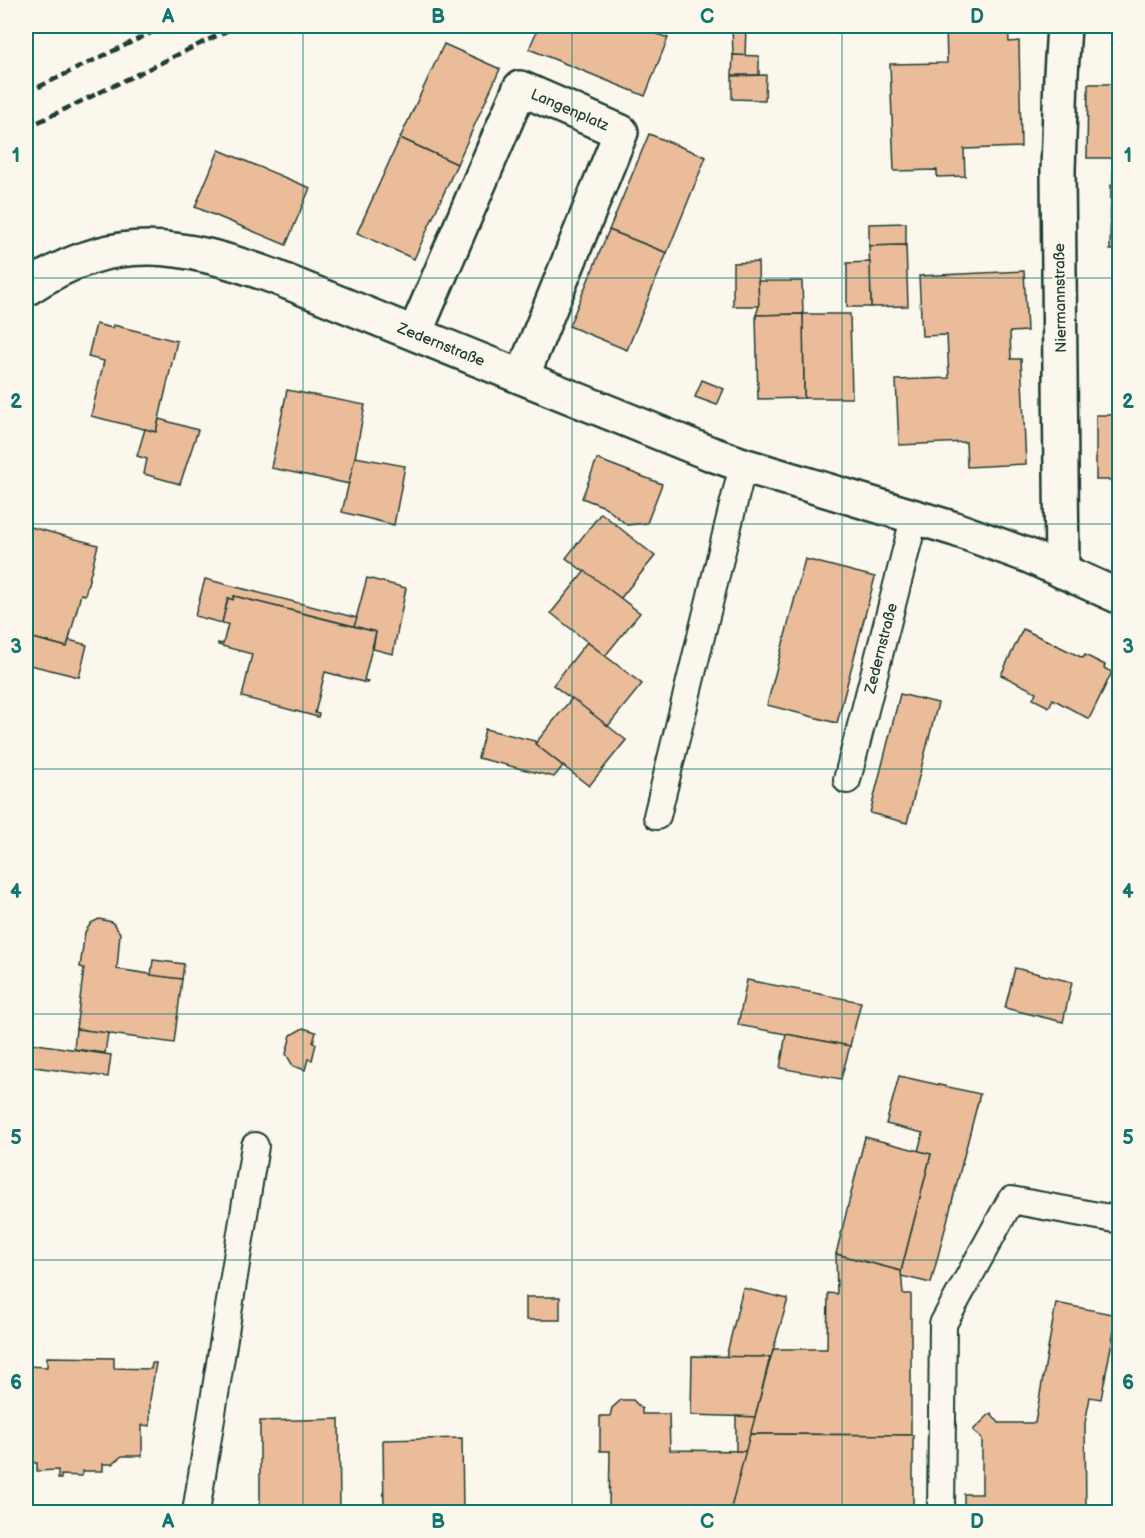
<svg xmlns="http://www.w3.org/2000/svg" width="1145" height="1538" viewBox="0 0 1145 1538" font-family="'Balsamiq Sans',sans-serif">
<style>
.building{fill:#eabc9a;stroke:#1f3d34;stroke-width:1.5}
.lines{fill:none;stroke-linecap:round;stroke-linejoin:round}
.lane-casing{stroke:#1f3d34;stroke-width:30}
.street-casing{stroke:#1f3d34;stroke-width:38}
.lane{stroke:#fbf7ec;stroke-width:26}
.street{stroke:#fbf7ec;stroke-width:33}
.rail{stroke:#1f3d34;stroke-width:4.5;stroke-dasharray:9 4.5;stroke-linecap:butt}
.grid{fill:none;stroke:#0f766e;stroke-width:1.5;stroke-opacity:0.55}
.labels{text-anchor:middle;stroke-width:5;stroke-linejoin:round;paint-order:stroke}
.street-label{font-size:15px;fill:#1f3d34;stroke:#fbf7ec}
.neatline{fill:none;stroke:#0f766e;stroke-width:2}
.grid-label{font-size:20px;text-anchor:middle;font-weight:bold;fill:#0f766e}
</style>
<rect width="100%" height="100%" fill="#fbf7ec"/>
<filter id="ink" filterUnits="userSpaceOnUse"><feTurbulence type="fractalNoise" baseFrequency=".0167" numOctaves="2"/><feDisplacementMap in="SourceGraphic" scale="12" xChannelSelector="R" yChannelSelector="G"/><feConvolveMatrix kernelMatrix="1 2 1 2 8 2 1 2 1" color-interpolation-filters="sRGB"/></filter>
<g filter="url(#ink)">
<!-- building -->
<g class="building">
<path d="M539 26H636L668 38 645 96 529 49Z"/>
<path d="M732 26H746L745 56 733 55Z"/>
<path d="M946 26H1008L1009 42 1019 41 1021 147 964 149 965 176 937 177V170L894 171 890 64 947 63Z"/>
<path d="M444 44 500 69 457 164 400 138Z"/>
<path d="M733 55 759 56V75H732Z"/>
<path d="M766 75 765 100 732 99V76Z"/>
<path d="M1088 84H1120V250H1110L1111 185 1113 186V158H1087Z"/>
<path d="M649 134 706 157 667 253 609 230Z"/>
<path d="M400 138 457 164 414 259 357 233Z"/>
<path d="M219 150 310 188 286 245 195 207Z"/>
<path d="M906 223V245L869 246V224Z"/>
<path d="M609 230 667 253 627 350 569 326Z"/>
<path d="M906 245 908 306 871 307 869 246Z"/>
<path d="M758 262 759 306H733V263Z"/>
<path d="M870 262 871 307H847V263Z"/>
<path d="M1024 271 1027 331 1010 332 1011 359H1021L1026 464 967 467 966 442 899 445 896 380 949 378 947 335 922 336 919 276Z"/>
<path d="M758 281H802L803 314 756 315 759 306Z"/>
<path d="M803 314H850L852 398H804Z"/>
<path d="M803 314 804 398 758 399 756 315Z"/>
<path d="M96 324 112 328 113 325 177 341 156 432 91 416 104 361 88 357Z"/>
<path d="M702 380 724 389 717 405 695 397Z"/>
<path d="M287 390 365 405 350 484 271 468Z"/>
<rect x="1096" y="415" width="24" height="65"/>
<path d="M159 419 198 430 180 484 144 474 147 459 137 456 145 429 156 432Z"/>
<path d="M355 457 405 466 394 525 342 512Z"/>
<path d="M597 459 662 484 647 523 627 525 605 507 582 498Z"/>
<path d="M601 513 655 556 620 599 566 558Z"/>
<path d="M27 526 98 545 85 595 81 594 67 647 29 637 30 634 26 633Z"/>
<path d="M805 559 875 577 837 723 767 705Z"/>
<path d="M585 571 640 613 605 656 551 613Z"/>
<path d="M367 578 406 588 393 654 373 649 376 632 354 626Z"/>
<path d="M205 579 357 618 354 626 234 596 233 600 228 598 222 623 195 616Z"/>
<path d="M234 596 376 632 364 680 368 681 367 683 325 672 315 713 319 714 318 717 242 697 252 654 218 645V643L223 644 228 624 222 623 228 598 233 600Z"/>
<path d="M1023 629 1083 658 1085 655 1105 665 1104 668 1112 672 1089 719 1053 699 1049 707 1033 699 1036 692 1001 675Z"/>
<path d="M29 637 67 647 69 640 87 645 79 677 26 664V650Z"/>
<path d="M587 642 642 684 608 726 553 685Z"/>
<path d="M900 694 938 703 907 823 870 813Z"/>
<path d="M572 698 626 740 589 786 535 744Z"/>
<path d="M485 729 535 741V744L563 766 554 777 478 758Z"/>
<path d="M99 919 112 922 120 933 117 969 182 979 174 1043 76 1029 84 968 80 967 85 932 91 923Z"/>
<path d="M153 960 184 964 182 979 151 975Z"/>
<path d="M1015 968 1072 982 1063 1022 1005 1008Z"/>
<path d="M747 980 861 1002 850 1046 738 1025Z"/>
<path d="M303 1028 316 1032 313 1043 316 1044 312 1060 308 1059 305 1070 293 1066 286 1054 291 1035Z"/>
<path d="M76 1029 108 1033 105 1053 74 1049Z"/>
<path d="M786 1034 850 1046 841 1079 780 1068Z"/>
<path d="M26 1042 30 1043 27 1066H26Z"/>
<path d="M30 1043 111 1055 108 1077 27 1066Z"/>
<path d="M899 1076 980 1094 931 1283 901 1276V1271L931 1154 918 1151 923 1133 886 1124Z"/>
<path d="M865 1137 931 1154 901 1271 836 1254Z"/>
<path d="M836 1254 901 1271 903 1294H911V1435L750 1434 773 1349H827L828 1293 837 1294Z"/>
<path d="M743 1288 788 1299 771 1357H726Z"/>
<rect x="526" y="1297" width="34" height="23"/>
<path d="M1056 1303 1117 1315 1101 1399 1090 1397 1085 1423 1086 1512H964V1494H982V1439L973 1430 991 1413 999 1423H1035Z"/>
<path d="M692 1356 770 1357 755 1417 691 1415Z"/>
<path d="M47 1357 114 1358V1368L151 1369 152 1363H156L150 1400V1426L142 1425V1456H122L112 1464H103V1471H82V1476L61 1475V1479H58V1470L37 1471V1463L28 1462 26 1460V1366L47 1367Z"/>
<path d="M621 1400H633L642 1409V1414H669L670 1450 746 1451 730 1512H609L610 1451H600V1416H610L612 1408Z"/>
<path d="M736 1416 755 1417 746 1451H736Z"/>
<path d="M339 1419 340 1511 260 1512V1421Z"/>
<path d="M750 1434 913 1435V1512H730Z"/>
<path d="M462 1438 463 1512H384L383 1440Z"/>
</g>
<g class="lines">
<!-- lane casing -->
<g class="lane-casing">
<g id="lane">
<path id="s1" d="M847 780 915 515"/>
<path d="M657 816 743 465"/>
<path d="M196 1512 255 1146"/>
<path d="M941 1512 943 1324 1011 1200 1120 1220"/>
</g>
</g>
<!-- street casing -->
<g class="street-casing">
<g id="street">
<path id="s2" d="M26 289C114 230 181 243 275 277L709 453 743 465 955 529 1029 556 1120 597"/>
<path id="s3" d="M415 333 520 88 621 132 522 377"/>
<path d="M1062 571 1058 171 1061 74 1064 26"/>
</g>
</g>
<!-- lane -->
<use href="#lane" class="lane"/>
<!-- street -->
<use href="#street" class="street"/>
<!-- rail -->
<g class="rail">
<path d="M26 93 165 26"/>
<path d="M26 128 237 26"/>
</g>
</g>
</g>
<!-- grid -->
<path class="grid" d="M303 26V1512M572 26V1512M842 26V1512M26 278H1120M26 524H1120M26 769H1120M26 1014H1120M26 1260H1120"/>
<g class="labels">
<!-- street labels -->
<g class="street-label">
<text dy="5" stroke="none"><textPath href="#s3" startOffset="321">Langenplatz</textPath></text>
<text transform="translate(1060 298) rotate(-91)" y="5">Niermannstraße</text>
<text dy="5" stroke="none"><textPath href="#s2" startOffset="441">Zedernstraße</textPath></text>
<text dy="5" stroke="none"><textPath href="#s1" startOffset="136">Zedernstraße</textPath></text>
</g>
</g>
<!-- margin -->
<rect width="1145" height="1538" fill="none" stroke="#fbf7ec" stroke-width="66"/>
<rect x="33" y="33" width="1079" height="1472" class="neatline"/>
<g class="grid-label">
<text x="168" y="23">A</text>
<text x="438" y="23">B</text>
<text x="707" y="23">C</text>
<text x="977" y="23">D</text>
<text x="16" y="162">1</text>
<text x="1128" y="162">1</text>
<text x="16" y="408">2</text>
<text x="1128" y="408">2</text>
<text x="16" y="653">3</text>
<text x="1128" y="653">3</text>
<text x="16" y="898">4</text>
<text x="1128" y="898">4</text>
<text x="16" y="1144">5</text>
<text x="1128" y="1144">5</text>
<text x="16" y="1389">6</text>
<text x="1128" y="1389">6</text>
<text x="168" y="1528">A</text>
<text x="438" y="1528">B</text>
<text x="707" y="1528">C</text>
<text x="977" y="1528">D</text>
</g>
</svg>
